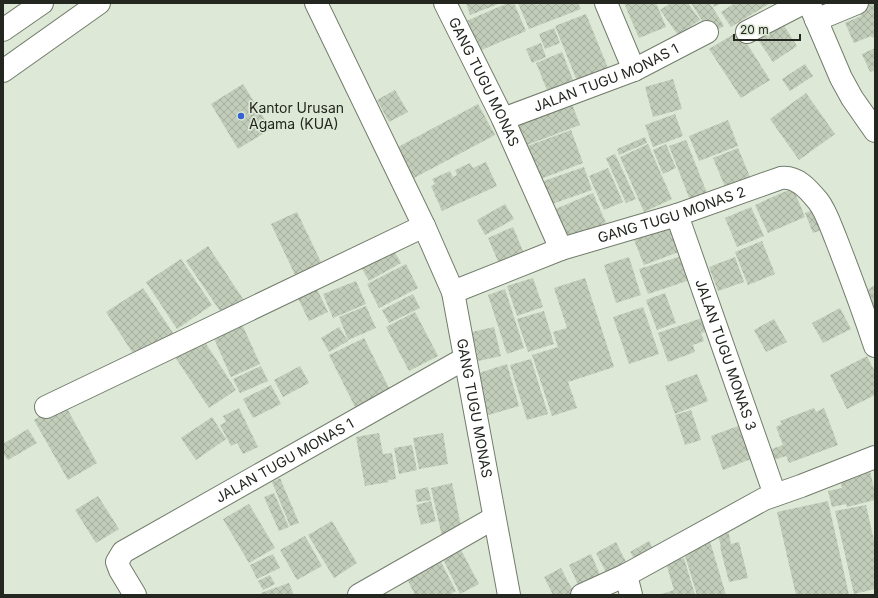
<svg xmlns="http://www.w3.org/2000/svg" width="878" height="598" viewBox="0 0 878 598" font-family="Inter,sans-serif">
<style>
.building{fill:url(#building-cross-hatch)}
.lines{fill:none;stroke-linecap:round;stroke-linejoin:round}
.minor-casing{stroke:#727c6b;stroke-width:24}
.secondary-casing{stroke:#727c6b;stroke-width:24}
.minor{stroke:#fff;stroke-width:22}
.secondary{stroke:#fff;stroke-width:22}
.poi-dot{fill:#3462d2;stroke:#dde9d6;stroke-width:1.5}
.labels{text-anchor:middle;stroke-width:3.5;stroke-linejoin:round;paint-order:stroke}
.street-label{font-size:14px;fill:#232720;stroke:#dde9d6}
.poi-label{font-size:14px;fill:#232720;stroke:#dde9d6;text-anchor:start}
</style>
<defs>
<pattern id="building-cross-hatch" width="8" height="8" patternUnits="userSpaceOnUse"><rect width="8" height="8" fill="#c1ccb9"/><path d="M0 0l8 8M0 8l8-8" fill="none" stroke="#a6af9f"/></pattern>
</defs>
<rect width="100%" height="100%" fill="#dde9d6"/>
<!-- building -->
<g class="building">
<path d="M466 3H501L470 15Z"/>
<path d="M508 3H514L526 31 477 52 464 22Z"/>
<path d="M518 3H537V5L542 3H578L581 9 529 29Z"/>
<path d="M624 3H656L666 27 639 38Z"/>
<path d="M671 3H688L700 20 678 35 660 10Z"/>
<path d="M691 3H710L724 26 710 34Z"/>
<path d="M712 3H722L714 7Z"/>
<path d="M735 3H770L731 27 721 12Z"/>
<path d="M872 3H875V36L872 38 871 36 854 43 845 23 861 16 858 10Z"/>
<path d="M586 14 608 68 577 81 555 26Z"/>
<path d="M783 24 797 46 773 62 758 40Z"/>
<path d="M554 28 560 43 545 49 539 34Z"/>
<path d="M739 31 770 80 741 98 709 49Z"/>
<path d="M541 43 546 57 532 63 526 49Z"/>
<path d="M875 48V70L870 72 862 54Z"/>
<path d="M562 52 573 80 547 90 536 63Z"/>
<path d="M805 64 813 76 790 91 782 79Z"/>
<path d="M673 79 682 109 653 117 645 87Z"/>
<path d="M243 84 271 129 238 149 211 104Z"/>
<path d="M395 90 408 112 389 122 377 100Z"/>
<path d="M806 93 835 134 799 160 770 119Z"/>
<path d="M478 104 495 135 414 178 398 147Z"/>
<path d="M572 104 580 125 519 148 511 127Z"/>
<path d="M675 114 683 136 653 147 645 125Z"/>
<path d="M728 120 738 146 699 161 689 136Z"/>
<path d="M571 130 583 163 535 181 522 148Z"/>
<path d="M645 137 647 143 619 155 617 149Z"/>
<path d="M686 140 707 193 690 200 669 146Z"/>
<path d="M648 144 672 199 644 212 620 157Z"/>
<path d="M666 144 676 168 663 174 653 150Z"/>
<path d="M738 148 750 177 725 187 713 158Z"/>
<path d="M615 154 636 199 626 203 606 158Z"/>
<path d="M486 162 497 186 442 211 431 186 435 184 432 179 450 171 453 177 457 175 455 170 470 163 473 168Z"/>
<path d="M584 167 592 190 549 205 541 182Z"/>
<path d="M608 168 623 202 604 210 589 176Z"/>
<path d="M793 188 805 217 768 233 755 205Z"/>
<path d="M593 193 606 223 563 241 551 211Z"/>
<path d="M505 204 514 219 485 235 477 220Z"/>
<path d="M751 207 764 236 737 247 725 218Z"/>
<path d="M819 208 827 228 813 233 805 213Z"/>
<path d="M297 212 321 262 295 275 271 224Z"/>
<path d="M675 225 684 250 644 265 634 240Z"/>
<path d="M513 227 525 256 500 266 488 238Z"/>
<path d="M762 241 775 274 748 285 735 252Z"/>
<path d="M208 246 245 302 224 317 186 261Z"/>
<path d="M393 249 401 263 369 281 361 267Z"/>
<path d="M682 256 690 280 648 294 639 269Z"/>
<path d="M629 257 641 295 616 303 604 265Z"/>
<path d="M735 257 744 282 718 291 709 267Z"/>
<path d="M181 259 212 305 177 329 146 282Z"/>
<path d="M406 264 418 288 379 308 367 284Z"/>
<path d="M533 278 543 307 517 316 507 286Z"/>
<path d="M585 278 614 367 568 382 577 408 552 416 532 355 558 347 553 332 567 328 554 288Z"/>
<path d="M356 281 366 304 333 318 323 294Z"/>
<path d="M314 283 328 312 309 321 295 292Z"/>
<path d="M875 285V309L864 292Z"/>
<path d="M143 288 175 336 138 361 106 312Z"/>
<path d="M505 289 524 348 507 354 488 295Z"/>
<path d="M665 293 676 323 657 330 646 300Z"/>
<path d="M413 294 420 308 389 323 382 310Z"/>
<path d="M366 306 376 328 348 340 339 317Z"/>
<path d="M643 307 659 354 629 364 613 317Z"/>
<path d="M840 308 851 329 823 343 812 323Z"/>
<path d="M544 311 554 344 528 352 517 319Z"/>
<path d="M415 312 438 356 409 371 386 327Z"/>
<path d="M705 317 710 331 702 333 699 327 704 341 693 345 695 352 668 362 658 333Z"/>
<path d="M774 319 787 342 766 352 754 330Z"/>
<path d="M241 322 260 364 231 377 212 334Z"/>
<path d="M339 327 348 341 329 352 321 338Z"/>
<path d="M494 327 501 356 478 361 472 332Z"/>
<path d="M364 338 392 394 357 411 329 355Z"/>
<path d="M203 339 236 390 209 408 175 357Z"/>
<path d="M867 356 875 372V395L847 409 830 375Z"/>
<path d="M531 359 548 414 527 420 510 365Z"/>
<path d="M507 364 519 406 485 416 473 375Z"/>
<path d="M261 366 268 381 240 393 233 379Z"/>
<path d="M300 366 309 383 283 397 274 380Z"/>
<path d="M697 374 708 401 675 414 665 386Z"/>
<path d="M271 385 281 404 253 418 243 399Z"/>
<path d="M64 403 97 463 68 480 34 420Z"/>
<path d="M239 408 258 447 243 454 237 443 231 446 220 425 226 422 223 416Z"/>
<path d="M814 408 816 412 824 408 838 445 789 463 786 456 774 460 769 450 783 445 776 427 782 424 780 421Z"/>
<path d="M691 410 701 440 685 445 675 415Z"/>
<path d="M212 417 226 439 196 460 181 438Z"/>
<path d="M738 426 751 459 723 470 711 436Z"/>
<path d="M28 429 37 443 8 460 3 453V444Z"/>
<path d="M379 433 383 454 392 453 396 479 388 480 389 482 365 486 356 437Z"/>
<path d="M443 433 448 464 419 469 413 438Z"/>
<path d="M412 445 417 470 399 474 394 448Z"/>
<path d="M869 466 875 493V500L847 507 846 504 832 507 828 491 842 488 838 473Z"/>
<path d="M280 478 299 523 290 526 272 482Z"/>
<path d="M452 483 462 531 442 536 431 488Z"/>
<path d="M428 487 431 500 417 502 415 490Z"/>
<path d="M274 493 289 527 279 531 264 497Z"/>
<path d="M98 496 119 529 96 543 75 510Z"/>
<path d="M431 501 436 521 421 525 416 505Z"/>
<path d="M828 501 849 595H796L777 512Z"/>
<path d="M249 504 275 548 249 563 223 519Z"/>
<path d="M866 505 875 545V589L854 594 835 511Z"/>
<path d="M332 521 357 563 334 578 308 535Z"/>
<path d="M728 530 731 544 739 542 748 578 729 582 720 547 721 546 717 533Z"/>
<path d="M305 536 322 566 297 580 280 550Z"/>
<path d="M709 538 726 595H697L682 546Z"/>
<path d="M649 541 655 552 637 563 630 552Z"/>
<path d="M616 542 627 564 607 574 596 553Z"/>
<path d="M461 550 479 584 460 594 443 559Z"/>
<path d="M273 554 280 568 257 579 250 565Z"/>
<path d="M591 554 601 577 579 587 569 565Z"/>
<path d="M684 558 695 595H658L674 590 666 563Z"/>
<path d="M440 560 456 591 449 595H415L406 577Z"/>
<path d="M561 568 574 593 570 595H553L544 577Z"/>
<path d="M270 575 275 584 263 590 258 581Z"/>
<path d="M289 583 294 595H262L261 593Z"/>
</g>
<g class="lines">
<!-- minor casing -->
<g class="minor-casing">
<g id="minor">
<path id="s1" d="M316 3 424 226 453 292 509 595"/>
<path id="s2" d="M445 3 503 119 561 249"/>
<path d="M606 3 634 70"/>
<path d="M809 3 841 78 852 98 875 131"/>
<path d="M816 20 857 3"/>
<path d="M747 32 803 3"/>
<path id="s3" d="M503 119 634 70 707 32"/>
<path id="s4" d="M677 215 775 495"/>
<path id="s5" d="M453 292 561 249 677 215 781 178C797 176 808 189 818 201 826 211 831 227 836 239 850 275 863 310 875 346"/>
<path d="M46 407 424 226"/>
<path d="M626 575 631 595"/>
<path id="s6" d="M135 595 120 570 117 562 123 552 464 359"/>
<path d="M359 595 494 518"/>
<path d="M582 595 626 575 764 499 801 486 875 457"/>
</g>
</g>
<!-- secondary casing -->
<g class="secondary-casing">
<g id="secondary">
<path d="M3 30 42 3"/>
<path d="M3 71 99 3"/>
</g>
</g>
<!-- minor -->
<use href="#minor" class="minor"/>
<!-- secondary -->
<use href="#secondary" class="secondary"/>
</g>
<!-- markers -->
<circle class="poi-dot" cx="241" cy="116" r="4"/>
<g class="labels">
<!-- street labels -->
<g class="street-label">
<text dy="5" stroke="none"><textPath href="#s3" startOffset="111">JALAN TUGU MONAS 1</textPath></text>
<text dy="5" stroke="none"><textPath href="#s2" startOffset="88">GANG TUGU MONAS</textPath></text>
<text dy="5" stroke="none"><textPath href="#s5" startOffset="232">GANG TUGU MONAS 2</textPath></text>
<text dy="5" stroke="none"><textPath href="#s4" startOffset="148">JALAN TUGU MONAS 3</textPath></text>
<text dy="5" stroke="none"><textPath href="#s1" startOffset="438">GANG TUGU MONAS</textPath></text>
<text dy="5" stroke="none"><textPath href="#s6" startOffset="235">JALAN TUGU MONAS 1</textPath></text>
</g>
<!-- poi labels -->
<g class="poi-label">
<text x="249" y="113">Kantor Urusan<tspan x="249" dy="16">Agama (KUA)</tspan></text>
</g>
</g>
<!-- border -->
<rect width="878" height="598" fill="none" stroke="#232720" stroke-width="8"/>
<!-- scale -->
<path d="M734 34v6h66v-6" fill="none" stroke="#232720" stroke-width="2"/>
<text x="740" y="34" font-size="12" fill="#232720" stroke="#dde9d6" stroke-width="3" paint-order="stroke">20 m</text>
</svg>
